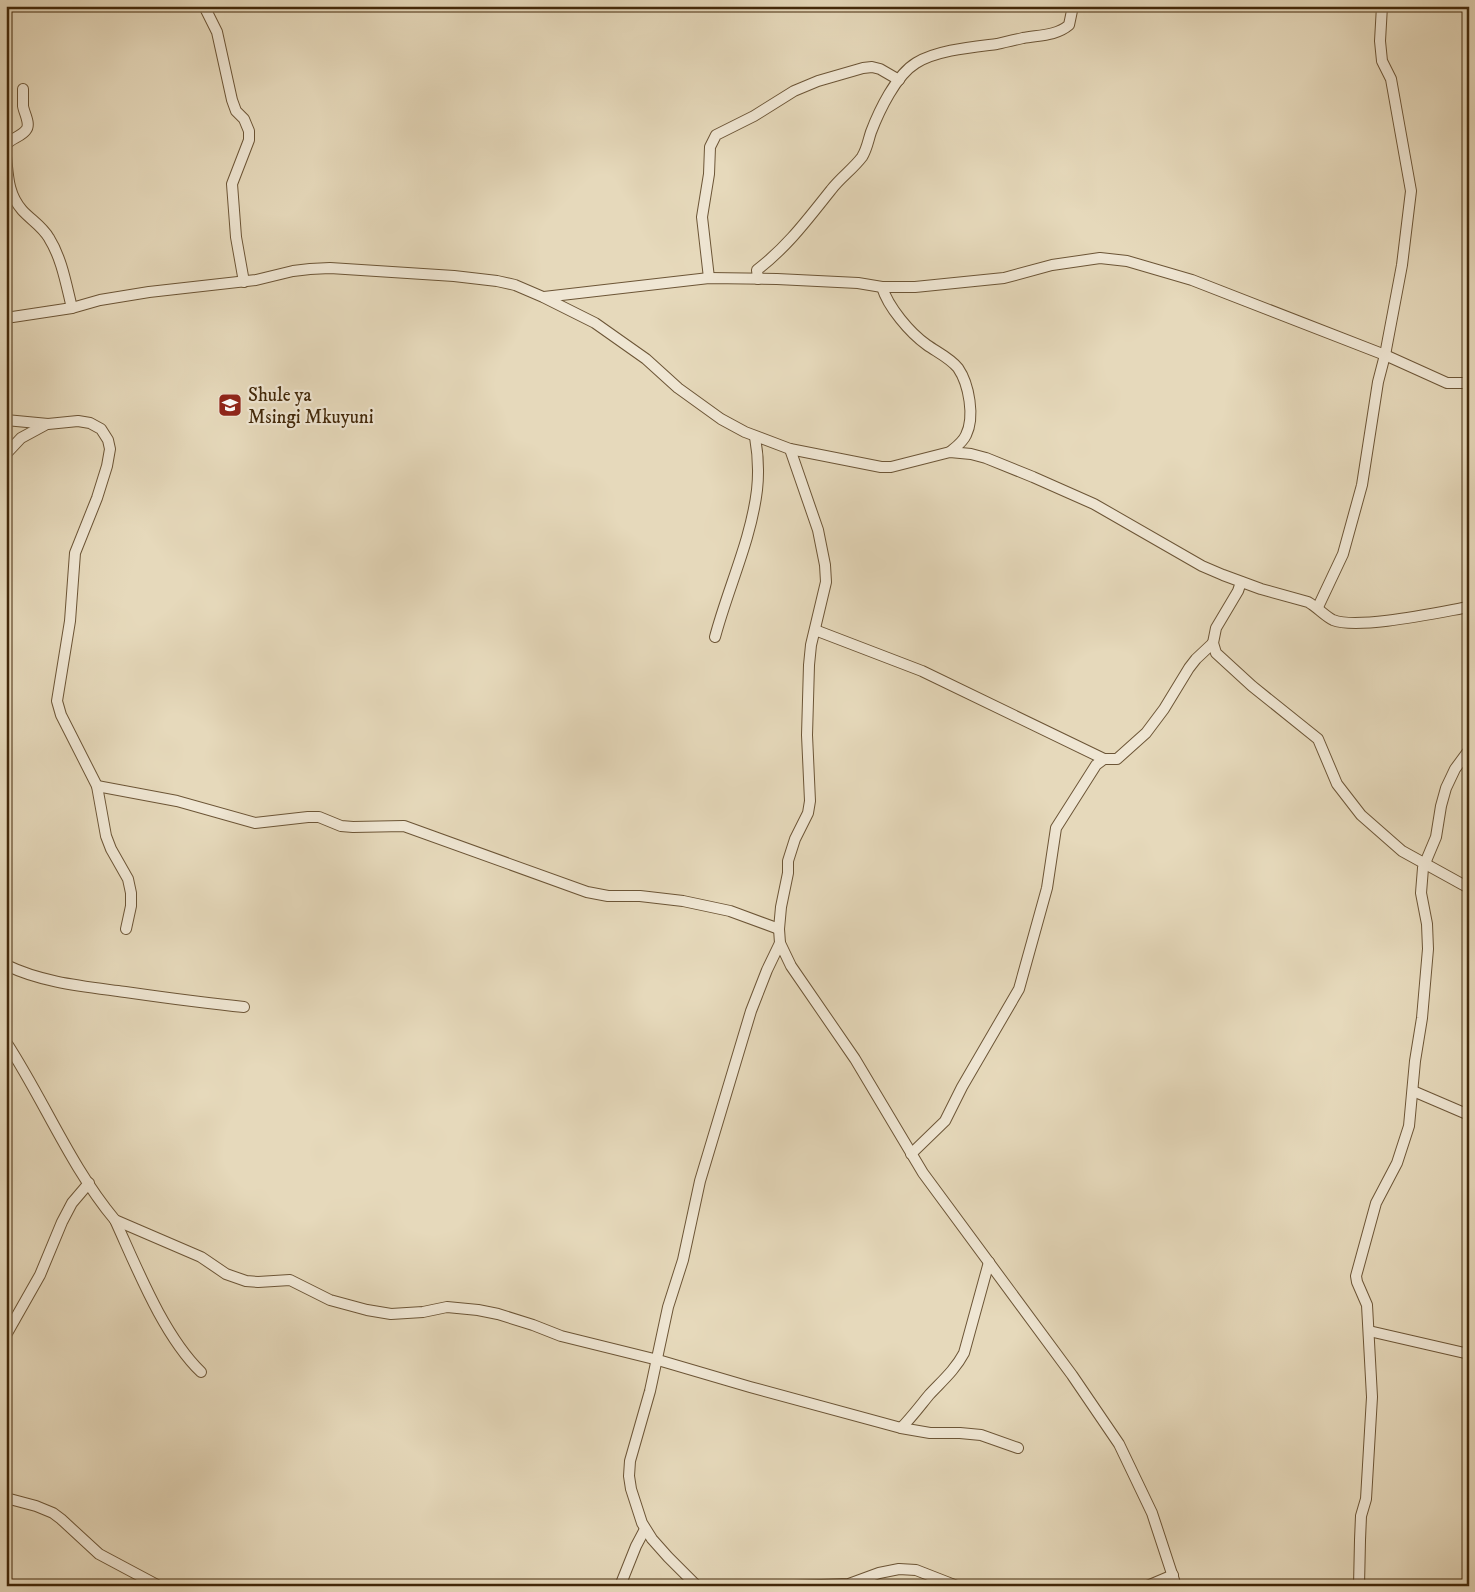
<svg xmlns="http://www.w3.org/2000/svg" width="1475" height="1592" viewBox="0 0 1475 1592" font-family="'IM FELL DW Pica',serif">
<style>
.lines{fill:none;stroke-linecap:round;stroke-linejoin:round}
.minor-casing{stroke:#6c5536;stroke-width:12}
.minor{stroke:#efe6d3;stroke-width:10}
.labels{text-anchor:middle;stroke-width:4.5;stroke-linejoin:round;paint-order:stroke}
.poi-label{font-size:19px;fill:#43290a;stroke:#efe6d3;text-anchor:start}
</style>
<rect width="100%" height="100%" fill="#e6d9bb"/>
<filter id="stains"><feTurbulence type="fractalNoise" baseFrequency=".004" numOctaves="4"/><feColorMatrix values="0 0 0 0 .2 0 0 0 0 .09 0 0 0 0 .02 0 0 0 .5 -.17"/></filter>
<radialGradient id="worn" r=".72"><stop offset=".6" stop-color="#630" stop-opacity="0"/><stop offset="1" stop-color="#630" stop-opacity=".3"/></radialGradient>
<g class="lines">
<!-- minor casing -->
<g class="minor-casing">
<g id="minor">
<path d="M204 6 217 32 232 100 236 111 244 119 249 131V140L232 184 236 237 244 282"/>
<path d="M6 145C11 138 21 137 26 130 31 124 24 113 23 106 23 101 23 95 23 89"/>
<path d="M6 156C8 176 8 194 22 210 31 220 42 226 49 238 62 259 66 284 72 308"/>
<path d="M709 278 702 217 709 174 710 147 716 135 754 116 794 91 818 81 863 68 872 67 880 69 899 80"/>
<path d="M758 279 757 270C788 246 807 220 831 190 840 178 853 169 862 157 867 149 868 141 871 132 879 111 896 75 916 63 937 50 973 47 997 44 1005 42 1014 40 1023 38 1039 35 1056 36 1069 25L1073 6"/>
<path d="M882 287C888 307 910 333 927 345 937 352 950 358 958 368 969 384 975 417 966 435 963 442 956 447 950 452"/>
<path d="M544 297 709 278 777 279 858 283 882 287H915L1004 278 1052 265 1100 258 1127 261 1192 280 1385 355 1447 383H1469"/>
<path d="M6 318 72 308 100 300 149 292 256 280 293 271 310 269 330 268 454 276 497 281 515 285 543 297 595 323 646 359 678 388 721 419 745 432 790 449 881 467H891L950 452 971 454 986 458 1033 477 1094 504 1202 566 1223 575 1261 589 1308 602C1317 607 1326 617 1333 620 1358 630 1440 612 1469 607"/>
<path d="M6 420 48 424 78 421 90 423 101 429 108 440 110 449 107 466 97 498 75 553 70 621 57 701 61 715 97 786 106 836 111 849 128 879 131 893V906L126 929"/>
<path d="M790 449 818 530 825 565 826 582 811 645 809 665 807 735 810 801 808 813 795 839 788 861V873L781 907 779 929 780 943 791 966 855 1059 923 1173 1072 1375 1119 1444 1152 1513 1176 1586"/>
<path d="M6 454 21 438 45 425"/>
<path d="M1241 582 1238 591 1216 628 1213 643 1216 653 1252 686 1318 739 1337 784 1361 815 1402 851 1469 888"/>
<path d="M1318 607 1343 554 1362 485 1378 382 1385 355 1402 265 1411 191 1391 79 1382 61 1380 41 1382 6"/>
<path d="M815 630 922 671 1104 759"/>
<path d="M715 637C728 588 751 540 757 490 759 472 758 454 755 437"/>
<path d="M97 786 177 801 255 823 308 817H319L341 826 353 827 404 826 587 892 608 896H640L683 901 730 911 779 929"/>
<path d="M6 965C41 982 80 986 118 991 160 997 201 1003 244 1007"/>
<path d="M6 1042C44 1100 70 1166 115 1220L201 1257 226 1274 246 1281 258 1282 290 1280 330 1300 367 1310 391 1314 423 1312 447 1307 478 1310 498 1314 533 1325 561 1336 658 1360 750 1387 901 1428 930 1433H960L981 1435 1018 1448"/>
<path d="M1413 1091 1469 1115"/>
<path d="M911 1154 945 1121 962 1087 1019 989 1047 888 1056 828 1096 765 1104 759H1117L1146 733 1164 709 1189 668 1196 659 1213 643"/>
<path d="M115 1220C137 1268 163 1335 201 1372"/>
<path d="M1369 1331 1469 1354"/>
<path d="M6 1335 40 1275 62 1222 72 1203 89 1183"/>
<path d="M901 1428C911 1418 920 1406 929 1395 942 1381 955 1370 964 1353L989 1262"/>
<path d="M6 1498 36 1506 53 1513 61 1519 99 1554 159 1586"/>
<path d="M620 1586 636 1546 645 1529"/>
<path d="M697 1586 668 1557 652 1539 642 1523 631 1489 629 1476 630 1461 650 1391 668 1307 683 1260 700 1181 751 1011 767 970 780 943"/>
<path d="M794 1586 849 1584 879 1573 899 1569 916 1570 957 1586"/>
<path d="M1147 1586 1173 1575"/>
<path d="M1359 1586 1360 1540 1361 1516 1366 1499 1372 1397 1367 1305 1357 1282 1356 1276 1376 1203 1397 1163 1409 1126 1415 1061 1422 1018 1428 949 1427 924 1421 893 1423 868 1436 837 1441 806 1446 788 1455 769 1469 750"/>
</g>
</g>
<!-- minor -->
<use href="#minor" class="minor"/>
</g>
<!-- icons -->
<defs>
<g id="school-square" transform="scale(1.25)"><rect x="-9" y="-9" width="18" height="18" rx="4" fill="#8f2418" stroke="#efe6d3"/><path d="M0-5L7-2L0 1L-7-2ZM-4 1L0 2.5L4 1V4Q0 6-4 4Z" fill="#fff"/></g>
</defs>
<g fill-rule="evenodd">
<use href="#school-square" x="230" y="405"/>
</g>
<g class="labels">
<!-- poi labels -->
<g class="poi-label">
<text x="248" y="401">Shule ya<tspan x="248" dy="22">Msingi Mkuyuni</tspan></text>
</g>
</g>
<!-- margin -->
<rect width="1475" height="1592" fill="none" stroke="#e6d9bb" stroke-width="25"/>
<rect x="8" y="8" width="1460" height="1577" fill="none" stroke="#43290a" stroke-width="2.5"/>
<rect x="12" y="12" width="1450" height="1567" fill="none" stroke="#43290a"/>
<rect width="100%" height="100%" filter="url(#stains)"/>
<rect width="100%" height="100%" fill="url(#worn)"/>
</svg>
